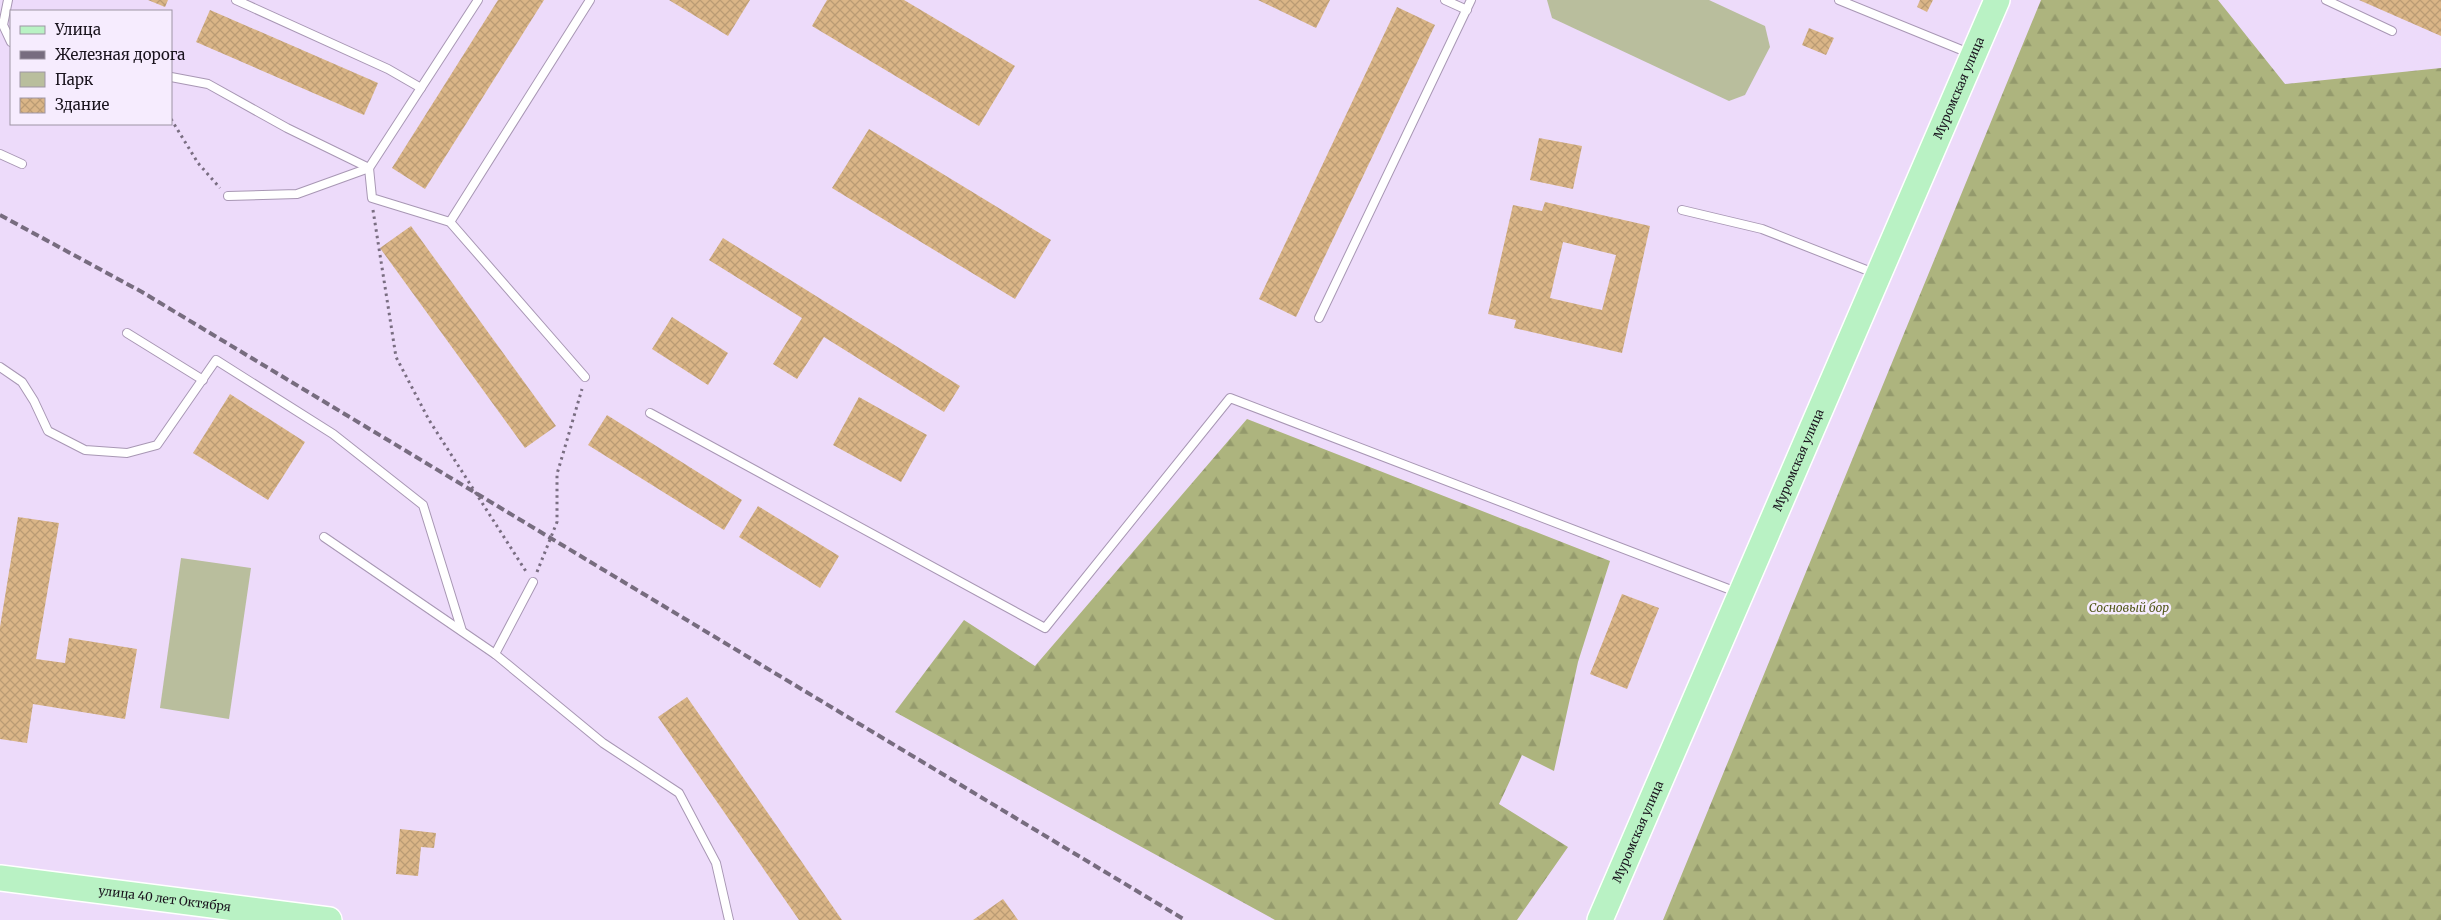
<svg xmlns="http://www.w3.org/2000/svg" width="2441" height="920" viewBox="0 0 2441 920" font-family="Merriweather,serif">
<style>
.green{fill:#b9be9d}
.forest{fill:url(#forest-firs)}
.building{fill:url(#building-cross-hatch);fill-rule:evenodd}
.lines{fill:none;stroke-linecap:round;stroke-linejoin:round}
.service-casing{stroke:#a897b4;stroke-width:10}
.primary-casing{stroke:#fff;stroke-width:28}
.path{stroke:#796d81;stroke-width:3;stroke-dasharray:2.5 4;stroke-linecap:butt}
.service{stroke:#fff;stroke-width:8}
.primary{stroke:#b9f2c4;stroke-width:25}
.rail{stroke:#776c7f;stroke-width:4;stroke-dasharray:8 4;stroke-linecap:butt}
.labels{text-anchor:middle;stroke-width:5;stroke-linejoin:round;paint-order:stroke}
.street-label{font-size:12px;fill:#19131d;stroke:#f6ecfe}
.park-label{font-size:12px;font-style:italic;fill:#53591c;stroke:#f6ecfe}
</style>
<defs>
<pattern id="forest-firs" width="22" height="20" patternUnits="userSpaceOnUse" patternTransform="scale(1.25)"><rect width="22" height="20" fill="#adb47e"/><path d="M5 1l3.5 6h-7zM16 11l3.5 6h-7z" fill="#949a6c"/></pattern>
<pattern id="building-cross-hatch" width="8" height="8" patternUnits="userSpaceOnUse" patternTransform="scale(1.25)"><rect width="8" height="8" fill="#dab587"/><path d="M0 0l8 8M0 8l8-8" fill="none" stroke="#ba9b74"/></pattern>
</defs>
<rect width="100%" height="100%" fill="#eddbfa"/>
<!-- green -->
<g class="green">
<path d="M1547 0H1709L1765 26 1770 47 1745 95 1729 101 1552 18Z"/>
<path d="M181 558 251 568 229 719 160 708Z"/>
</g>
<!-- forest -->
<g class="forest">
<path d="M2041 0H2218L2285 84 2441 68V920H1663Z"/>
<path d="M1247 419 1610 561 1578 662 1554 771 1522 755 1499 804 1568 847 1517 920H1275L895 712 964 620 1035 666Z"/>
</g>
<!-- building -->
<g class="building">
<path d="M148 0H168L165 7Z"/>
<path d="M498 0H544L425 189 392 168Z"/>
<path d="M669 0H750L728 36Z"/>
<path d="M827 0H904L1015 66 979 126 812 26Z"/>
<path d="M1258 0H1330L1316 28Z"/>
<path d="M1920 0H1933L1927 12 1917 7Z"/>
<path d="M2359 0H2441V36Z"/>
<path d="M1397 7 1435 25 1296 317 1259 299Z"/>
<path d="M210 10 378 83 364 115 196 42Z"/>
<path d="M1809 28 1834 38 1826 55 1802 45Z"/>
<path d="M869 129 1051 240 1015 299 832 188Z"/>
<path d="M1539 138 1582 146 1573 189 1530 180Z"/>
<path d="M1545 202 1650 226 1622 353 1514 328 1516 320 1488 314 1513 205 1542 211ZM1563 242 1616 255 1602 310 1550 298Z"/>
<path d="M411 226 556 426 525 448 380 248Z"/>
<path d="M723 238 960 386 944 412 824 337 797 379 773 364 802 318 709 260Z"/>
<path d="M672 317 728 353 708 385 652 349Z"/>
<path d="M230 394 305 442 268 500 193 453Z"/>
<path d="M859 397 927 435 901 482 833 445Z"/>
<path d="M607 415 742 500 724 530 588 445Z"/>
<path d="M758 506 839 556 820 588 739 537Z"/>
<path d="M18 517 59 523 36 659 65 663 69 638 137 649 125 719 33 704 27 743 0 739V627Z"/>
<path d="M1622 594 1659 608 1627 689 1590 674Z"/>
<path d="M687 697 772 819 842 920H799L658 717Z"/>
<path d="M400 829 436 833 434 848 421 847 418 876 396 874Z"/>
<path d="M1003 899 1018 920H973Z"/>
</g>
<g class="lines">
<!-- service casing -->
<g class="service-casing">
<g id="service">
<path d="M8 0 3 25 11 42"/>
<path d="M236 0 388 69 421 88"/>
<path d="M1445 0 1467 10"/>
<path d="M1839 0 1969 53"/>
<path d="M2326 0 2392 31"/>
<path d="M171 77 208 84 287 128 369 168 478 0"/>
<path d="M0 154 22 164"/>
<path d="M228 196 297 194 369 168 372 198 450 222 585 377"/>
<path d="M1682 210 1762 229 1874 273"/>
<path d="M450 222 590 0"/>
<path d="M1319 318 1471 0"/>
<path d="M127 333 203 380"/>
<path d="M0 367 22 382 34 401 48 431 85 450 127 453 157 445 216 360 333 434 423 505 462 631"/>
<path d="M650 413 1045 628 1230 398 1739 593"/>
<path d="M324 537 495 654"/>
<path d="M533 582 495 654 603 743 679 793 716 863 729 920"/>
</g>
</g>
<!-- primary casing -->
<g class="primary-casing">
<g id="primary">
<path id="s1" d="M0 878 329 920"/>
<path id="s2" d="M1600 920 1997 0"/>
</g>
</g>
<!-- path -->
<g class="path">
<path d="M171 119 198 163 220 188"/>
<path d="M373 210 396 357 429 420 527 573"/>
<path d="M537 572 557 522V474L582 389"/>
</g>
<!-- service -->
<use href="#service" class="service"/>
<!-- primary -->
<use href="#primary" class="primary"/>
<!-- rail -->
<path class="rail" d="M0 215 142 292 1185 920"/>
</g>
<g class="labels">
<!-- street labels -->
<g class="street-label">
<text dy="4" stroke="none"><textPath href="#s2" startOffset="906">Муромская улица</textPath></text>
<text dy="4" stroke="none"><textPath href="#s2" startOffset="501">Муромская улица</textPath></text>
<text dy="4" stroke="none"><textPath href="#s2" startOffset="96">Муромская улица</textPath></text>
<text dy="4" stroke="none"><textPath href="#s1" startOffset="166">улица 40 лет Октября</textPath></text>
</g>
<!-- park labels -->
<g class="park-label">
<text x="2129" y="612">Сосновый бор</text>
</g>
</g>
<!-- legend -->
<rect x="10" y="10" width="162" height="115" fill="#f6ecfe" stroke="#9e95a4"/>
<rect x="20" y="26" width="25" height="8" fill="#b9f2c4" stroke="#9e95a4"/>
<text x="55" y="35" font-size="15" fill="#19131d">Улица</text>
<rect x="20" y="51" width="25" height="8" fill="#776c7f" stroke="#9e95a4"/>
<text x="55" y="60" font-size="15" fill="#19131d">Железная дорога</text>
<rect x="20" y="72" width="25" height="15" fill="#b9be9d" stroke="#9e95a4"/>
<text x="55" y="85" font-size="15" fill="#19131d">Парк</text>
<rect x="20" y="98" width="25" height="15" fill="url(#building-cross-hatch)" stroke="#9e95a4"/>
<text x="55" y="110" font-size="15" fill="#19131d">Здание</text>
</svg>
